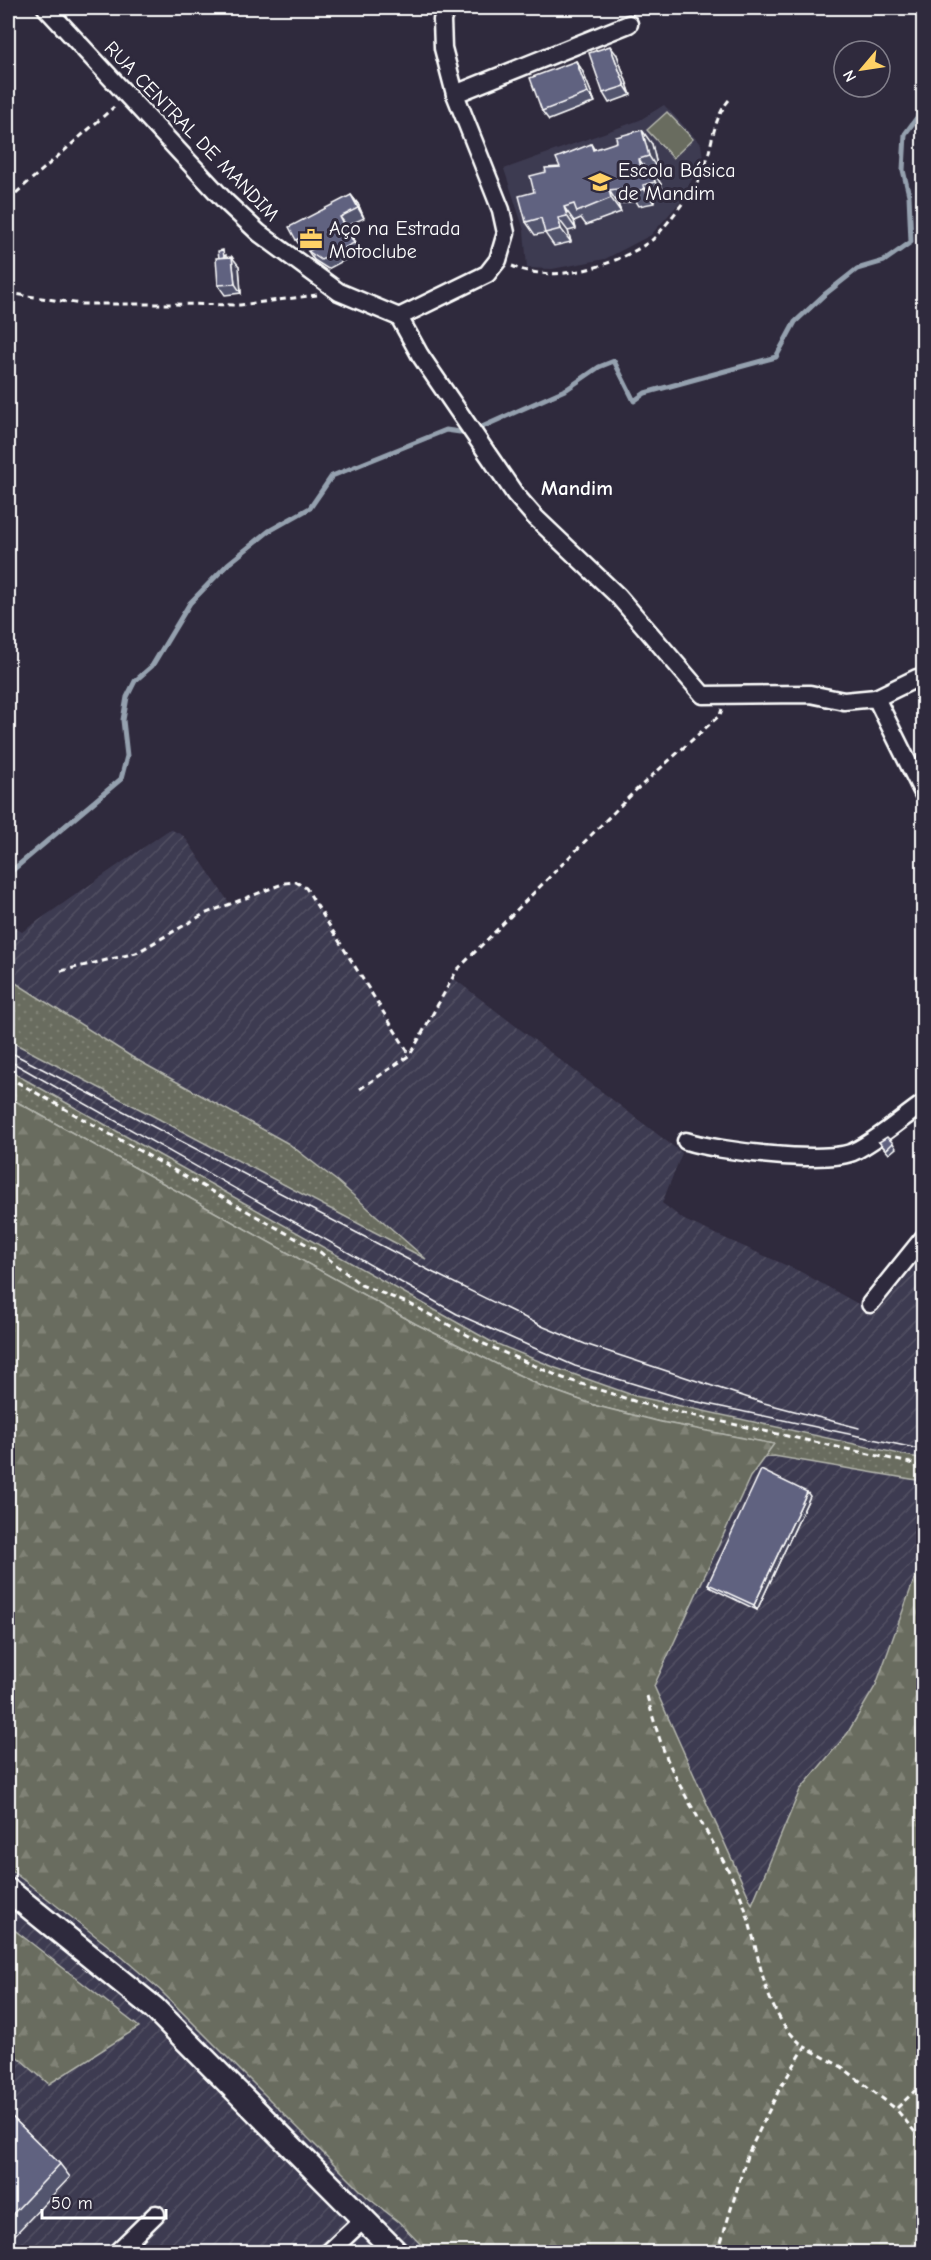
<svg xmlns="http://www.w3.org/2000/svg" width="931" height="2260" viewBox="0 0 931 2260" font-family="'Comic Neue',sans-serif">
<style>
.built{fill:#3e3b51}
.industrial{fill:url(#industrial-furrows)}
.grass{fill:url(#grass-dots);stroke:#b4b6ae;stroke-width:1.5}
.forest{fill:url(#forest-firs);stroke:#b4b6ae;stroke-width:1.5}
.garden{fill:#696c5e;stroke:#b4b6ae;stroke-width:1.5}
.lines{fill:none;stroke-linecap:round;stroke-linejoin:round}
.stream{stroke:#95a1af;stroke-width:5}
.street-casing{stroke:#fff;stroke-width:21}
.secondary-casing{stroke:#fff;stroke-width:27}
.path{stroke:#fff;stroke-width:3;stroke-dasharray:6 4.5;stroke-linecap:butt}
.street{stroke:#2f2a3d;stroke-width:16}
.secondary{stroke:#2f2a3d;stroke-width:22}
.tram{stroke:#fff;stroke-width:1.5}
.wall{fill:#53546e;stroke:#fff;stroke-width:1.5}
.shaded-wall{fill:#44455a;stroke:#fff;stroke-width:1.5}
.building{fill:#616280;stroke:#fff;stroke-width:1.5}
.labels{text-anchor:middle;stroke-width:6;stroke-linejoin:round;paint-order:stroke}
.street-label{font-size:20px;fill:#fff;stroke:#2f2a3d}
.poi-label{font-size:20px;fill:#fff;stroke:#2f2a3d;text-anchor:start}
.neighbourhood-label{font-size:21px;font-weight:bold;fill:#fff;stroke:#2f2a3d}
</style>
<defs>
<pattern id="industrial-furrows" width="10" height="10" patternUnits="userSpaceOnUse" patternTransform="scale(1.5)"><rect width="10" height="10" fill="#3e3b51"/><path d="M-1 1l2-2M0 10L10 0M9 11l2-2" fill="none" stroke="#514f62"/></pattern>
<pattern id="grass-dots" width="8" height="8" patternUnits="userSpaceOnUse" patternTransform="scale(1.5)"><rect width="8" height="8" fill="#696c5e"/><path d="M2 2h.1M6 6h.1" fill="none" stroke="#808276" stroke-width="1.8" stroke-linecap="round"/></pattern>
<pattern id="forest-firs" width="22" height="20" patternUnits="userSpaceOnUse" patternTransform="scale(1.5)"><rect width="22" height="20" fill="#696c5e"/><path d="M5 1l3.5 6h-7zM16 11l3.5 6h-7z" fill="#808276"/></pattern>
</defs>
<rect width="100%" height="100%" fill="#2f2a3d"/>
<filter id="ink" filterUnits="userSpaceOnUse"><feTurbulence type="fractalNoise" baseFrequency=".0167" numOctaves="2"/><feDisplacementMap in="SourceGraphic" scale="12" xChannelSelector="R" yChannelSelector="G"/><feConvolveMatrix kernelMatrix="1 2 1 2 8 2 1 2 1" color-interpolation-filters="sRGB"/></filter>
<g filter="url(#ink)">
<!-- built -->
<path class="built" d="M664 105 701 144 703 158 681 201 651 235 605 259 552 269 527 268 524 230 504 169 640 120Z"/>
<!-- industrial -->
<path class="industrial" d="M170 829 184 836 230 904 285 883 296 882 306 888 410 1055 453 978 682 1153 662 1203 684 1220 801 1272 876 1314 921 1258 923 1259V2252H8V924L22 932Z"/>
<!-- grass -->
<g class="grass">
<path d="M8 978 132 1057 289 1144 337 1181 426 1259 8 1040Z"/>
<path d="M8 1070 490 1341 556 1368 635 1396 923 1459V1481L774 1456 764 1458 773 1444 661 1422 597 1406 541 1386 416 1324 8 1097Z"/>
</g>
<!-- forest -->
<g class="forest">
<path d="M8 1097 416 1324 541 1386 597 1406 661 1422 774 1444 750 1477 654 1686 752 1904 800 1790 847 1734 876 1685 923 1555V2252H428L399 2222 367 2197 160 1990 115 1951 8 1868Z"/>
<path d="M8 1925 139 2027 49 2084 8 2049Z"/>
</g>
<!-- garden -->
<path class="garden" d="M667 112 693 139 673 158 647 130Z"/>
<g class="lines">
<!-- stream -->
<g class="stream">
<path d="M482 427 567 389 599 367 614 361 634 401 645 393 776 357 795 322 824 295 857 269 884 261 911 242 909 195 903 170 905 134 924 108"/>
<path d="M8 874 121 779 127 756 123 720 127 697 135 681 152 666 190 603 228 564 269 531 310 508 332 476 446 430 460 432"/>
</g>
<!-- street casing -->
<g class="street-casing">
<g id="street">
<path d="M46 8 226 202 259 233 339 292 399 317 420 355 515 494 535 517 618 596 703 695 810 694 844 701 876 698 924 795"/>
<path d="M455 94 629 24"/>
<path d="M399 317 487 274 498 260 506 233 501 210 455 94 443 48 442 20 447 8"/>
<path d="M876 698 917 678 924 680"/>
<path d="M686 1141C716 1151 829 1165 855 1151 879 1139 902 1118 924 1103"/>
<path d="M870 1304 924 1237"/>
<path d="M117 2252 156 2214"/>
<path d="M329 2252 364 2219"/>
</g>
</g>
<!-- secondary casing -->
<g class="secondary-casing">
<path id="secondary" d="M8 1890 154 2008 396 2252"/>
</g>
<!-- path -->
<g class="path">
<path d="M8 200 114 107"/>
<path d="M512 266C556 285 615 266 652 240 661 233 694 189 700 178 713 153 710 122 729 100"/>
<path d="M8 293 81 304H171L240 305 317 295"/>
<path d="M61 971 136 953 204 914 285 883 296 882 306 888 410 1055"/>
<path d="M8 1077 320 1252 361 1285 410 1304 484 1344 563 1378 646 1405 924 1466"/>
<path d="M360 1089 410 1055 457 970 635 791 720 715 722 709"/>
<path d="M647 1696C653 1718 659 1740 668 1761 688 1806 718 1846 738 1890 762 1943 756 2009 805 2047"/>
<path d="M924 2082 896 2109 924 2143"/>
<path d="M718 2252 747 2156 779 2090 805 2047 842 2067 896 2109"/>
</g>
<!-- street -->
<use href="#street" class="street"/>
<!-- secondary -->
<use href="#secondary" class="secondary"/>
<!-- tram -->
<g class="tram">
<path d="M8 1051 434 1273 544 1327 585 1344 764 1403 859 1428"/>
<path d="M8 1060 457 1314 575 1366 684 1399 924 1450"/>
</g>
</g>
<!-- wall -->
<g class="wall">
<path d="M617 55 631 95 609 103 603 93Z"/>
<path d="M576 61 582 70 595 102 549 120 542 111Z"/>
<path d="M591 144 594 149 652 144 658 170 652 171 661 184 664 195 653 198 654 203 639 206 636 201 618 204 621 212 586 225 581 218 574 221 576 229 568 231 571 242 554 246 545 233 535 235 526 222 534 192 560 167Z"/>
<path d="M351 195 358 204 364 218 347 226 360 252 328 269 314 260 308 251 315 248 313 243 302 249 296 240Z"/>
<path d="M226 255V257L239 266 241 293 225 295 218 285 219 258Z"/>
<path d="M879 1142 893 1143 896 1148 889 1154Z"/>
<path d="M810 1496 757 1610 711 1588 708 1584Z"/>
<path d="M8 2113 60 2164 70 2177 8 2242Z"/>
</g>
<!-- shaded-wall -->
<g class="shaded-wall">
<path d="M610 46 617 55 631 95 625 86Z"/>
<path d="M576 61 582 70 595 102 588 93Z"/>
<path d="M642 130 652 144 658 170 649 156Z"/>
<path d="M639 159 648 172 642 173Z"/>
<path d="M652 170 661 184 664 195 655 182Z"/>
<path d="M643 185 653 198 654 203 644 189Z"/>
<path d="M609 190 618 204 621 212 611 198Z"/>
<path d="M351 195 358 204 364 218 358 208Z"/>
<path d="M564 207 574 221 576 229 567 216Z"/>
<path d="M340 217 347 226 360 252 354 243Z"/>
<path d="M558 218 568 231 571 242 561 229Z"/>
<path d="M232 257 239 266 241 293 235 284Z"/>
<path d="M807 1492 810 1496 757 1610 754 1605Z"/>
</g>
<!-- building -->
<g class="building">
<path d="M610 46 625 86 603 93 589 53Z"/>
<path d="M576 61 588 93 542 111 530 78Z"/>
<path d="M642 130 649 156 639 159 642 173 652 170 655 182 643 185 644 189 630 193 628 188 609 190 611 198 577 212 574 204 564 207 567 216 558 218 561 229 545 233 541 218 526 222 519 196 534 192 530 176 546 172 545 168 560 167 556 158 591 144 593 150 617 142 616 137Z"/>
<path d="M351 195 358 208 340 217 354 243 321 260 308 251 315 248 308 234 296 240 289 227Z"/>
<path d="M223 250 224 257 219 258 218 251Z"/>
<path d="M232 257 235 284 218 285 216 258Z"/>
<path d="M887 1137 893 1143 886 1150 879 1142Z"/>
<path d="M761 1470 807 1492 754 1605 708 1584Z"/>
<path d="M8 2113 60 2164 8 2219Z"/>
<path d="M160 2244 169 2253H151Z"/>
</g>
</g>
<!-- icons -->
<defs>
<g id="school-bare" transform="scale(1.8)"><path d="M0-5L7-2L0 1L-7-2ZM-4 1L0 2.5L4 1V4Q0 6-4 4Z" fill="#ffd166" stroke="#2f2a3d" stroke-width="2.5" paint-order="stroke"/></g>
<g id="office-bare" transform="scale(1.8)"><path d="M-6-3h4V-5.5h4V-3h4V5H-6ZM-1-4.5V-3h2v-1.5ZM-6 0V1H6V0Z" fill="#ffd166" stroke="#2f2a3d" stroke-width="2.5" paint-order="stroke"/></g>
</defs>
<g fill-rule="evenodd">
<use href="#school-bare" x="600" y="182"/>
<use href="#office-bare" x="311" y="239"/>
</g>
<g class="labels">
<!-- street labels -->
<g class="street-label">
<text transform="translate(192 131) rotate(46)" y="7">RUA CENTRAL DE MANDIM</text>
</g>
<!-- poi labels -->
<g class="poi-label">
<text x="618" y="177">Escola Básica<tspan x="618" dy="23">de Mandim</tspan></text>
<text x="329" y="235">Aço na Estrada<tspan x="329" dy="23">Motoclube</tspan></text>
</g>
<!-- neighbourhood labels -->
<g class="neighbourhood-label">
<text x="577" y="495">Mandim</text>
</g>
</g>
<!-- margin -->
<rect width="931" height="2260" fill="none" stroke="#2f2a3d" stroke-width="30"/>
<rect x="15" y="15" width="901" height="2230" fill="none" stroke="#fff" stroke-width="2" filter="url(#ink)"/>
<!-- north arrow -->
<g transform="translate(862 69) rotate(241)"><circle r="28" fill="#2f2a3d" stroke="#827f8b" stroke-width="1.5"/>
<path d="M0-4.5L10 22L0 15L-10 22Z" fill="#ffd166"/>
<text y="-9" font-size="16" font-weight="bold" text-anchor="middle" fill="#ffffff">N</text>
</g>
<!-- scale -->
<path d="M42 2209v9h124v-9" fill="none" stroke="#ffffff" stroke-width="3"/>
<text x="51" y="2209" font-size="18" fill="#ffffff" stroke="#2f2a3d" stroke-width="4.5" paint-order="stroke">50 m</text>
</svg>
